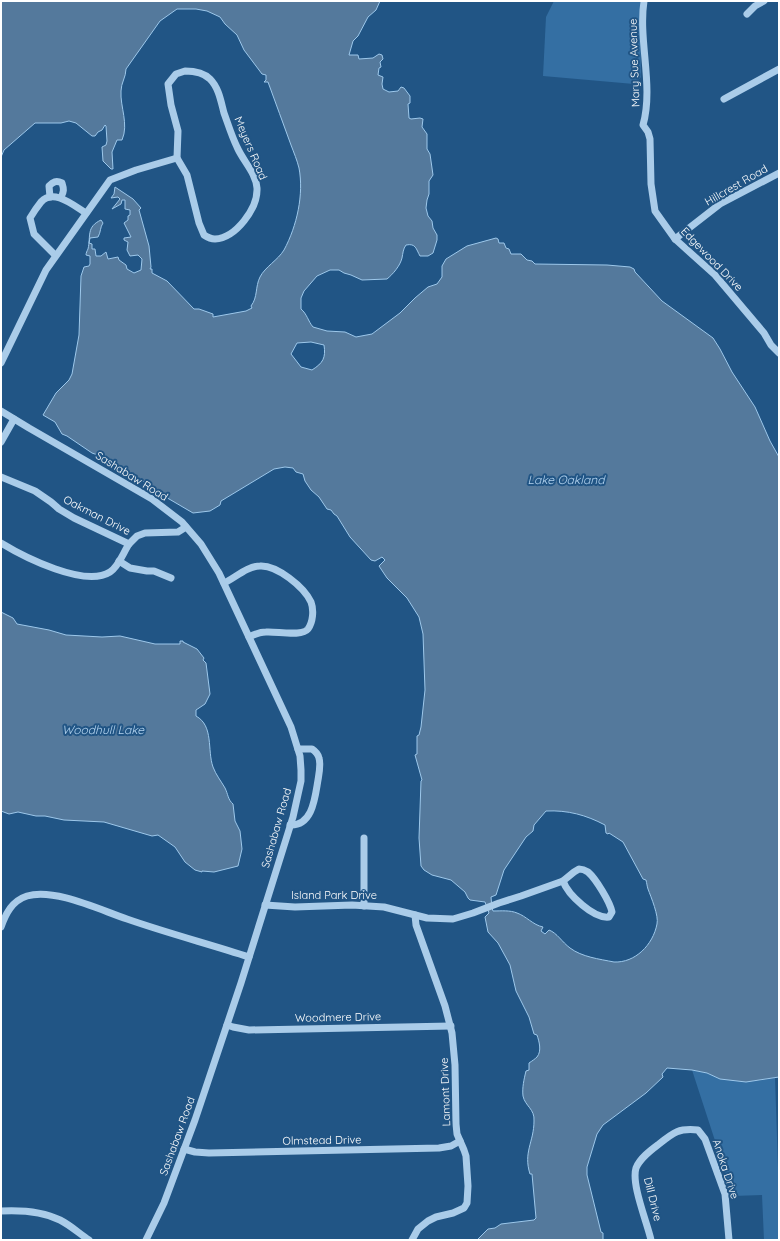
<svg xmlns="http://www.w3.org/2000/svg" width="780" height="1241" viewBox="0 0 780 1241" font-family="Quicksand,sans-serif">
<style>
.green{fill:#346fa3}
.water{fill:#54799c;stroke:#9dc8eb;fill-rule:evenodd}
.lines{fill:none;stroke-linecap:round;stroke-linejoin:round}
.minor{stroke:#aacce9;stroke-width:7}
.labels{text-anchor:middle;stroke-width:4;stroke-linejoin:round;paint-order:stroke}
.street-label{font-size:11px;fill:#fff;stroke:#215585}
.water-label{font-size:12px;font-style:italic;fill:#b5d5f1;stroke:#215585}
</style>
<rect width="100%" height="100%" fill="#215585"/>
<!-- green -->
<g class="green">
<path d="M554 1H640L641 77 634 84 543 76 546 17Z"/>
<path d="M692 1070 707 1073 720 1079 756 1081 775 1078 779 1197V1240H764L762 1195 733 1196Z"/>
</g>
<!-- water -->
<g class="water">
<path d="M1 1H380L376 10 368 17 358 36 353 41 349 55H358L359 59 373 58 379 54 382 55 383 59 380 62 381 67 379 68 378 75 383 77 382 84 383 89 389 92 398 91 401 87 404 88 410 96V103L408 104 409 118 411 119 420 118 423 119 422 127 427 134V149L430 154 433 175 429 181V194L427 200 426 208 428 216 432 221 433 228 437 235V240L433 253 428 256H420C416 249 416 243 406 245 403 249 403 253 402 258 400 266 393 274 387 279L362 280 351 275 344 273 339 270H330L317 276 304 291 301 298V309C307 314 308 321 313 327L327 331 345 332 356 337 372 334 400 313 415 298 428 287 437 284 442 277V266L446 259 467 246 496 238 498 239 499 243H504L506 248 509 249 511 254H521L527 260 532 261 535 264 607 265 630 267 634 269 635 272 662 301 713 338 720 349 732 372 755 407 770 441 779 457V1077L746 1082 720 1079 707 1073 692 1070 667 1068 662 1074 663 1077 646 1093 603 1125 597 1134 587 1167V1175L601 1232 603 1233V1240H477L488 1229 495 1228 501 1224 534 1220 536 1218 532 1174H530C523 1152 534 1142 534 1121 535 1109 525 1106 523 1096 522 1088 524 1079 526 1071L529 1070V1063C532 1061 535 1059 537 1057 542 1051 539 1041 537 1035L534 1034 529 1017 516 991 510 965 498 943 488 932 485 917 489 913 485 902 470 900 468 898 465 892 451 880 432 875 424 870 421 866 419 838 421 781 422 780 415 755 417 754V736L419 735 421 727 425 690 423 634 419 617 407 598 387 578 379 566 385 560 382 557 375 561 371 560 350 537 337 516 334 514 331 510 327 509 319 497 311 490 305 481 303 474 296 472 293 468 285 467 274 469 221 501 220 505 210 511 193 513 164 496 153 487 134 476 126 469 119 467 111 460 92 453 67 436 62 434 55 422 43 415 56 393 69 380 72 374 79 335 81 276 84 267 89 266 90 264V256L86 255C86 253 87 251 88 249 91 236 86 227 101 220L103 223C100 227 101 232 98 237L90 238 89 243 92 244V249H95L96 256H101L106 252 108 259 118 257 119 260 126 265 127 269 134 273 141 270 142 259 138 255 130 256 127 250 128 242 124 240V238L131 237 124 223 128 220V216L130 215V210L125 209V200H122L121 204 112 209 120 199 118 197 111 198 114 194 115 187 133 199 141 208 139 210 149 246 151 267 150 269H152V273L167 281 194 309H199L213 314V317L246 311 252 308 251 306C258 297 255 287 260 277 265 267 278 260 284 250 297 226 304 194 299 168 297 160 294 153 291 145 283 124 276 103 268 82H264L266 80V75L262 74 244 50 237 35 225 24 220 17 207 11 196 9H177L160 21 126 69C126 77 121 83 121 91 120 107 129 124 122 140H117L112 152 113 169H111L103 161 102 147 106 145 107 141 106 126 105 125 102 130 98 132 95 136H92L76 123 69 121 61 123H35L4 150 1 157ZM311 342 324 345C326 358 323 363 312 370L301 367 291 354 297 343ZM546 811C568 810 586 815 605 825L606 833 608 834 609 833 623 842 643 879 646 880C647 884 647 886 648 889 651 897 659 916 657 924 653 945 635 963 614 962 599 959 582 957 570 948 562 942 557 933 549 930L545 934 541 931 543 927C533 925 526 916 517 913 510 910 501 911 493 911L492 908 491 897 496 895 504 870 526 837 533 831 534 825Z"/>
<path d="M1 612 13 618 17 624 49 630 66 635 102 637 120 636 155 644H180V641H183V642L197 649 204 658 203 660 206 663 210 694 205 704 196 710V716C214 726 207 750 213 767 216 775 221 781 225 788 228 794 228 800 233 804L235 821 240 831 242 849 238 866 214 872 202 871V872L195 870 185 862 175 847 158 835 152 836 104 822 64 820 45 816H36L18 812 9 814 1 811Z"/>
</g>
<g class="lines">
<!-- minor -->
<g class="minor">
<path d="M644 1C638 40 654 86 643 125L648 132 650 139 651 184 655 211 675 239 715 275 764 333 771 345 779 353"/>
<path d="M747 14 755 6 764 1"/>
<path d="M185 71C193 71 204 73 210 79 219 88 221 102 224 113 228 124 232 137 237 147 243 161 256 173 257 188 258 208 236 238 215 239 211 239 207 237 204 235L199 223 187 175 177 158 178 131 171 105 168 84 176 74Z"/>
<path d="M724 99 779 69"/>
<path d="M50 197 49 186C53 182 56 180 62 183 64 189 64 192 61 197"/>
<path d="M675 239 720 204 779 173"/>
<path d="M55 255 34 234 30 218C33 213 37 207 41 202 54 188 74 206 86 213"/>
<path d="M1 363 46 270 110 180 136 170 177 158"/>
<path d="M1 411 29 428 152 499 182 522 201 544 219 573 291 727 300 756 301 770V781L293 817 241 983 195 1120 164 1203 146 1240"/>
<path d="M1 442 14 419"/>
<path d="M1 477 35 491 51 502 59 509 74 518 129 544 137 536 145 533 178 532 186 527"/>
<path d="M1 543C24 557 85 588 110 572 119 566 123 553 129 544"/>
<path d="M119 561 130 568 147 571H154L171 578"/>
<path d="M224 583C235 578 247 566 260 566 277 565 304 587 311 602 314 610 313 622 308 629 302 637 276 631 266 632 260 632 255 634 249 637"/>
<path d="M290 825C313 826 315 797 318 780 319 774 321 765 319 758 318 754 315 751 312 749H298"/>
<path d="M364 838V906"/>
<path d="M579 869C583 869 585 870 588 872 596 879 610 902 612 912L609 917C594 919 568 895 563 881L574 872Z"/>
<path d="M265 905 295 907 352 905 384 907 427 918 453 919 473 913 499 903 521 896 563 881"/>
<path d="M1 927C6 913 12 901 27 896 55 888 100 910 127 919 167 933 209 944 249 957"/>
<path d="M227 1025 233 1027 249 1030 451 1026"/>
<path d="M184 1149 195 1152 209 1153 439 1148 451 1146 460 1141"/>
<path d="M1 1211C21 1210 42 1211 60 1220 70 1225 80 1234 89 1240"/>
<path d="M412 1240 418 1229 428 1221 436 1217 453 1213 464 1208 467 1203 468 1186 466 1156 464 1150 457 1134 456 1124 455 1065 452 1033 445 1006 416 925 415 915"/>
<path d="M651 1240C647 1222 631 1184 636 1168 640 1158 651 1150 659 1144 674 1132 679 1128 698 1130L705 1139 725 1194 729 1240"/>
</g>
</g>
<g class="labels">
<!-- street labels -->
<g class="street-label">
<text transform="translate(634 63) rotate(-92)" y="4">Mary Sue Avenue</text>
<text transform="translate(251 148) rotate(67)" y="4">Meyers Road</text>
<text transform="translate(736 185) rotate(-30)" y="4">Hillcrest Road</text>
<text transform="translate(712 259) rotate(46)" y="4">Edgewood Drive</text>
<text transform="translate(132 476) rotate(32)" y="4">Sashabaw Road</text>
<text transform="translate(97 515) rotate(27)" y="4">Oakman Drive</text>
<text transform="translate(276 828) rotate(-74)" y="4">Sashabaw Road</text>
<text x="334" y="899">Island Park Drive</text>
<text transform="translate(338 1017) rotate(-1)" y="4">Woodmere Drive</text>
<text transform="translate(445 1092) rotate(-92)" y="4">Lamont Drive</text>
<text transform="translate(177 1136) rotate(-70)" y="4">Sashabaw Road</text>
<text transform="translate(322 1140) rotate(-1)" y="4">Olmstead Drive</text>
<text transform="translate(726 1169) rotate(72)" y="4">Anoka Drive</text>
<text transform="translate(653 1199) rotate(76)" y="4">Dill Drive</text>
</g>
<!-- water labels -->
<g class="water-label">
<text x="566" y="484">Lake Oakland</text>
<text x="103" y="734">Woodhull Lake</text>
</g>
</g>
<!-- border -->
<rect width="780" height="1241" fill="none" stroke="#ffffff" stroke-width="4"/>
</svg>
